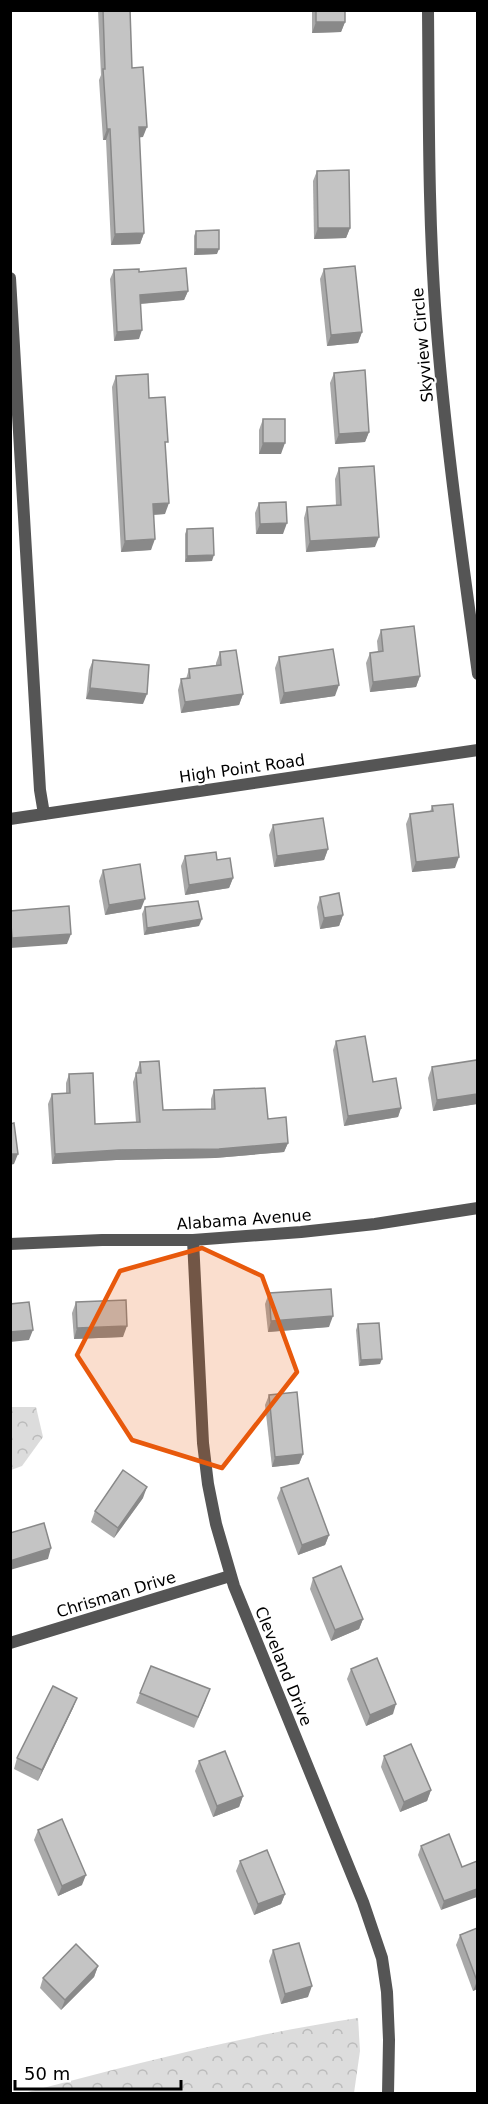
<svg xmlns="http://www.w3.org/2000/svg" width="488" height="2104" viewBox="0 0 488 2104" font-family="'DejaVu Sans',sans-serif">
<style>
.forest{fill:url(#forest-crowns)}
.lines{fill:none;stroke-linecap:round;stroke-linejoin:round}
.minor{stroke:#555;stroke-width:12}
.wall{fill:#a9a9a9}
.shaded-wall{fill:#898989}
.building{fill:#c4c4c4;stroke:#898989;stroke-width:1.5}
.marked{fill:#e8590c;fill-opacity:0.2;stroke:#e8590c;stroke-width:4.5;stroke-linejoin:round}
.labels{text-anchor:middle;stroke-width:4.5;stroke-linejoin:round;paint-order:stroke}
.street-label{font-size:16px;fill:#000;stroke:#fff}
</style>
<defs>
<pattern id="forest-crowns" width="20" height="18" patternUnits="userSpaceOnUse" patternTransform="scale(1.5)"><rect width="20" height="18" fill="#dcdcdc"/><path d="M2 6a3 3 0 1 1 6 0M12 15a3 3 0 1 1 6 0" fill="none" stroke="#bbb"/></pattern>
</defs>
<rect width="100%" height="100%" fill="#fff"/>
<!-- forest -->
<g class="forest">
<path d="M11 1407H36L43 1437 22 1466 11 1470Z"/>
<path d="M358 2018 360 2051 354 2093H24C134 2064 245 2035 358 2018Z"/>
</g>
<g class="lines">
<!-- minor -->
<g class="minor">
<path d="M428 10C429 113 428 216 436 319 445 438 462 556 478 674"/>
<path d="M10 278 40 790 44 814"/>
<path d="M10 819 478 750"/>
<path d="M193 1240 203 1443 208 1484 216 1524 234 1586 363 1902 382 1958 387 1992 389 2040 388 2094"/>
<path d="M10 1244 102 1240H193L301 1232 375 1224 478 1208"/>
<path d="M10 1643 230 1576"/>
</g>
</g>
<!-- wall -->
<g class="wall">
<path d="M98 10H130L132 68 143 137H139L144 233 140 244 111 245 106 140H103L99 80 101 75Z"/>
<path d="M312 10H345V22L341 32 312 33Z"/>
<path d="M317 171 350 228 346 238 314 239 313 181Z"/>
<path d="M196 231 217 254 194 255V236Z"/>
<path d="M324 269 362 332 358 343 327 346 320 279Z"/>
<path d="M114 270 139 272 188 291 184 300 141 304 139 339 114 341 110 279Z"/>
<path d="M334 373 369 432 365 442 335 444 330 383Z"/>
<path d="M116 376 149 398 165 448V514L153 515 151 550 121 552 112 387Z"/>
<path d="M263 419 281 454H259V430Z"/>
<path d="M339 468 375 547 306 552 304 518 307 507 336 506 335 479Z"/>
<path d="M259 503 283 534H256L255 513Z"/>
<path d="M187 529 212 561 185 562V534Z"/>
<path d="M381 630 420 676 416 687 370 692 366 663 370 653 378 652 377 641Z"/>
<path d="M220 652 243 694 239 705 181 713 178 690 181 679H186L189 669 216 665V663Z"/>
<path d="M279 657 335 696 280 704 275 668Z"/>
<path d="M93 660 143 704 86 699 89 670Z"/>
<path d="M432 806 455 868 412 872 406 824 410 814 430 812Z"/>
<path d="M273 825 328 849 324 860 274 867 269 835Z"/>
<path d="M185 856 217 860 233 878 229 888 185 895 181 866Z"/>
<path d="M103 870 141 909 105 915 99 881Z"/>
<path d="M320 897 343 915 339 926 320 929 317 907Z"/>
<path d="M145 907 199 926 144 935 142 914Z"/>
<path d="M336 1041 373 1082 401 1108 398 1117 344 1126 333 1050Z"/>
<path d="M477 1060V1104L433 1111 428 1078 432 1067Z"/>
<path d="M140 1062 163 1110 211 1109V1099L214 1090 268 1119 288 1143 284 1152 215 1158 116 1160 52 1164 48 1104 52 1094 66 1093V1083L69 1074 95 1124 136 1122 133 1082Z"/>
<path d="M269 1293 329 1327 268 1332 265 1304Z"/>
<path d="M76 1302 123 1337 74 1339 72 1313Z"/>
<path d="M358 1324 380 1364 359 1366 356 1330Z"/>
<path d="M269 1395 303 1454 299 1464 272 1467 265 1405Z"/>
<path d="M281 1488 329 1535 325 1545 298 1555 277 1498Z"/>
<path d="M143 1498 114 1538 91 1522 95 1511Z"/>
<path d="M313 1578 363 1619 359 1629 331 1641 310 1589Z"/>
<path d="M351 1669 393 1714 366 1726 347 1679Z"/>
<path d="M140 1693 206 1700 194 1728 136 1703Z"/>
<path d="M77 1698 73 1708 38 1781 14 1769 17 1758Z"/>
<path d="M384 1756 431 1790 427 1801 400 1812 381 1767Z"/>
<path d="M199 1761 243 1796 239 1807 213 1817 195 1771Z"/>
<path d="M38 1830 82 1885 58 1896 34 1840Z"/>
<path d="M421 1846 462 1867 441 1910 418 1855Z"/>
<path d="M240 1861 285 1894 281 1904 254 1915 236 1871Z"/>
<path d="M477 1928V1989L473 1991 456 1945 460 1935Z"/>
<path d="M273 1950 308 1997 281 2004 269 1961Z"/>
<path d="M98 1966 94 1977 61 2010 40 1988 43 1978Z"/>
</g>
<!-- shaded-wall -->
<g class="shaded-wall">
<path d="M316 22H345L341 32 312 33Z"/>
<path d="M139 127H147L143 137 135 138Z"/>
<path d="M107 129H110L106 140H103Z"/>
<path d="M318 228H350L346 238 314 239Z"/>
<path d="M144 233 140 244 111 245 115 234Z"/>
<path d="M196 249H219L217 254 194 255Z"/>
<path d="M188 291 184 300 137 304 140 295Z"/>
<path d="M142 330 139 339 114 341 117 332Z"/>
<path d="M362 332 358 343 327 346 331 335Z"/>
<path d="M369 432 365 442 335 444 339 434Z"/>
<path d="M263 443H285L281 454H259Z"/>
<path d="M169 503 165 514 149 515 153 504Z"/>
<path d="M287 523 283 534H256L260 524Z"/>
<path d="M379 537 375 547 306 552 310 541Z"/>
<path d="M155 539 151 550 121 552 125 541Z"/>
<path d="M214 555 212 561 185 562 187 556Z"/>
<path d="M420 676 416 687 370 692 373 682Z"/>
<path d="M339 685 335 696 280 704 284 693Z"/>
<path d="M90 688 147 694 143 704 86 699Z"/>
<path d="M243 694 239 705 181 713 185 702Z"/>
<path d="M328 849 324 860 274 867 277 856Z"/>
<path d="M459 857 455 868 412 872 416 862Z"/>
<path d="M233 878 229 888 185 895 189 885Z"/>
<path d="M145 899 141 909 105 915 109 905Z"/>
<path d="M343 915 339 926 320 929 324 918Z"/>
<path d="M202 919 199 926 144 935 147 928Z"/>
<path d="M71 934 67 944 10 948 12 938Z"/>
<path d="M477 1094V1104L433 1111 437 1100Z"/>
<path d="M401 1108 398 1117 344 1126 348 1116Z"/>
<path d="M288 1143 284 1152 215 1158 116 1160 52 1164 55 1154 119 1150Z"/>
<path d="M10 1154H18L14 1164 10 1165Z"/>
<path d="M333 1316 329 1327 268 1332 271 1321Z"/>
<path d="M127 1326 123 1337 74 1339 77 1328Z"/>
<path d="M33 1330 29 1340 10 1342V1332Z"/>
<path d="M382 1359 380 1364 359 1366 361 1360Z"/>
<path d="M303 1454 299 1464 272 1467 275 1457Z"/>
<path d="M147 1487 143 1498 114 1538 118 1528Z"/>
<path d="M329 1535 325 1545 298 1555 302 1545Z"/>
<path d="M51 1548 48 1559 10 1570V1561Z"/>
<path d="M363 1619 359 1629 331 1641 335 1630Z"/>
<path d="M77 1698 73 1708 38 1781 42 1770Z"/>
<path d="M396 1704 393 1714 366 1726 370 1715Z"/>
<path d="M431 1790 427 1801 400 1812 404 1802Z"/>
<path d="M243 1796 239 1807 213 1817 217 1806Z"/>
<path d="M86 1875 82 1885 58 1896 62 1886Z"/>
<path d="M477 1889V1897L441 1910 444 1901Z"/>
<path d="M285 1894 281 1904 254 1915 258 1904Z"/>
<path d="M98 1966 94 1977 61 2010 65 2000Z"/>
<path d="M477 1980V1989L473 1991 477 1981Z"/>
<path d="M312 1986 308 1997 281 2004 285 1994Z"/>
</g>
<!-- building -->
<g class="building">
<path d="M103 10H130L132 68 143 67 147 127H139L144 233 115 234 110 129H107L103 69H105Z"/>
<rect x="316" y="10" width="29" height="12"/>
<path d="M349 170 350 228H318L317 171Z"/>
<path d="M219 230V249H196V231Z"/>
<path d="M355 266 362 332 331 335 324 269Z"/>
<path d="M186 268 188 291 140 295 142 330 117 332 114 270 139 269V272Z"/>
<path d="M365 370 369 432 339 434 334 373Z"/>
<path d="M148 374 149 398 165 397 168 442H165L169 503 153 504 155 539 125 541 116 376Z"/>
<rect x="263" y="419" width="22" height="24"/>
<path d="M374 466 379 537 310 541 307 507 341 505 339 468Z"/>
<path d="M286 502 287 523 260 524 259 503Z"/>
<path d="M213 528 214 555 187 556V529Z"/>
<path d="M414 626 420 676 373 682 370 653 383 651 381 630Z"/>
<path d="M333 649 339 685 284 693 279 657Z"/>
<path d="M236 650 243 694 185 702 181 679 190 678 189 669 221 665 220 652Z"/>
<path d="M93 660 149 665 147 694 90 688Z"/>
<path d="M453 804 459 857 416 862 410 814 433 811 432 806Z"/>
<path d="M323 818 328 849 277 856 273 825Z"/>
<path d="M216 852 217 860 230 858 233 878 189 885 185 856Z"/>
<path d="M140 864 145 899 109 905 103 870Z"/>
<path d="M339 893 343 915 324 918 320 897Z"/>
<path d="M198 901 202 919 147 928 145 907Z"/>
<path d="M69 906 71 934 12 938 10 911Z"/>
<path d="M365 1036 373 1082 396 1078 401 1108 348 1116 336 1041Z"/>
<path d="M477 1060V1094L437 1100 432 1067Z"/>
<path d="M159 1061 163 1110 215 1109 214 1090 265 1088 268 1119 286 1117 288 1143 219 1149 119 1150 55 1154 52 1094 70 1093 69 1074 93 1073 95 1124 140 1122 136 1073H141L140 1062Z"/>
<path d="M14 1123 18 1154H10V1124Z"/>
<path d="M331 1289 333 1316 271 1321 269 1293Z"/>
<path d="M126 1300 127 1326 77 1328 76 1302Z"/>
<path d="M29 1302 33 1330 10 1332V1304Z"/>
<path d="M379 1323 382 1359 361 1360 358 1324Z"/>
<path d="M297 1392 303 1454 275 1457 269 1395Z"/>
<path d="M123 1470 147 1487 118 1528 95 1511Z"/>
<path d="M308 1478 329 1535 302 1545 281 1488Z"/>
<path d="M44 1523 51 1548 10 1561V1533Z"/>
<path d="M341 1566 363 1619 335 1630 313 1578Z"/>
<path d="M377 1658 396 1704 370 1715 351 1669Z"/>
<path d="M151 1666 210 1689 198 1717 140 1693Z"/>
<path d="M53 1686 77 1698 42 1770 17 1758Z"/>
<path d="M411 1744 431 1790 404 1802 384 1756Z"/>
<path d="M225 1751 243 1796 217 1806 199 1761Z"/>
<path d="M62 1819 86 1875 62 1886 38 1830Z"/>
<path d="M449 1834 462 1867 477 1861V1889L444 1901 421 1846Z"/>
<path d="M267 1850 285 1894 258 1904 240 1861Z"/>
<path d="M477 1928V1981L460 1935Z"/>
<path d="M299 1943 312 1986 285 1994 273 1950Z"/>
<path d="M76 1944 98 1966 65 2000 43 1978Z"/>
</g>
<!-- marked area -->
<path class="marked" d="M202 1248 262 1276 297 1372 222 1468 132 1440 77 1355 120 1271Z"/>
<g class="labels">
<!-- street labels -->
<g class="street-label">
<text transform="translate(422 345) rotate(-95)" y="6">Skyview Circle</text>
<text transform="translate(242 768) rotate(-8)" y="6">High Point Road</text>
<text transform="translate(244 1219) rotate(-4)" y="6">Alabama Avenue</text>
<text transform="translate(116 1594) rotate(-17)" y="6">Chrisman Drive</text>
<text transform="translate(284 1666) rotate(68)" y="6">Cleveland Drive</text>
</g>
</g>
<!-- border -->
<rect width="488" height="2104" fill="none" stroke="#000000" stroke-width="24"/>
<!-- scale -->
<path d="M15 2080v9h166v-9" fill="none" stroke="#000000" stroke-width="3"/>
<text x="24" y="2080" font-size="18" fill="#000000" stroke="#ffffff" stroke-width="4.5" paint-order="stroke">50 m</text>
</svg>
